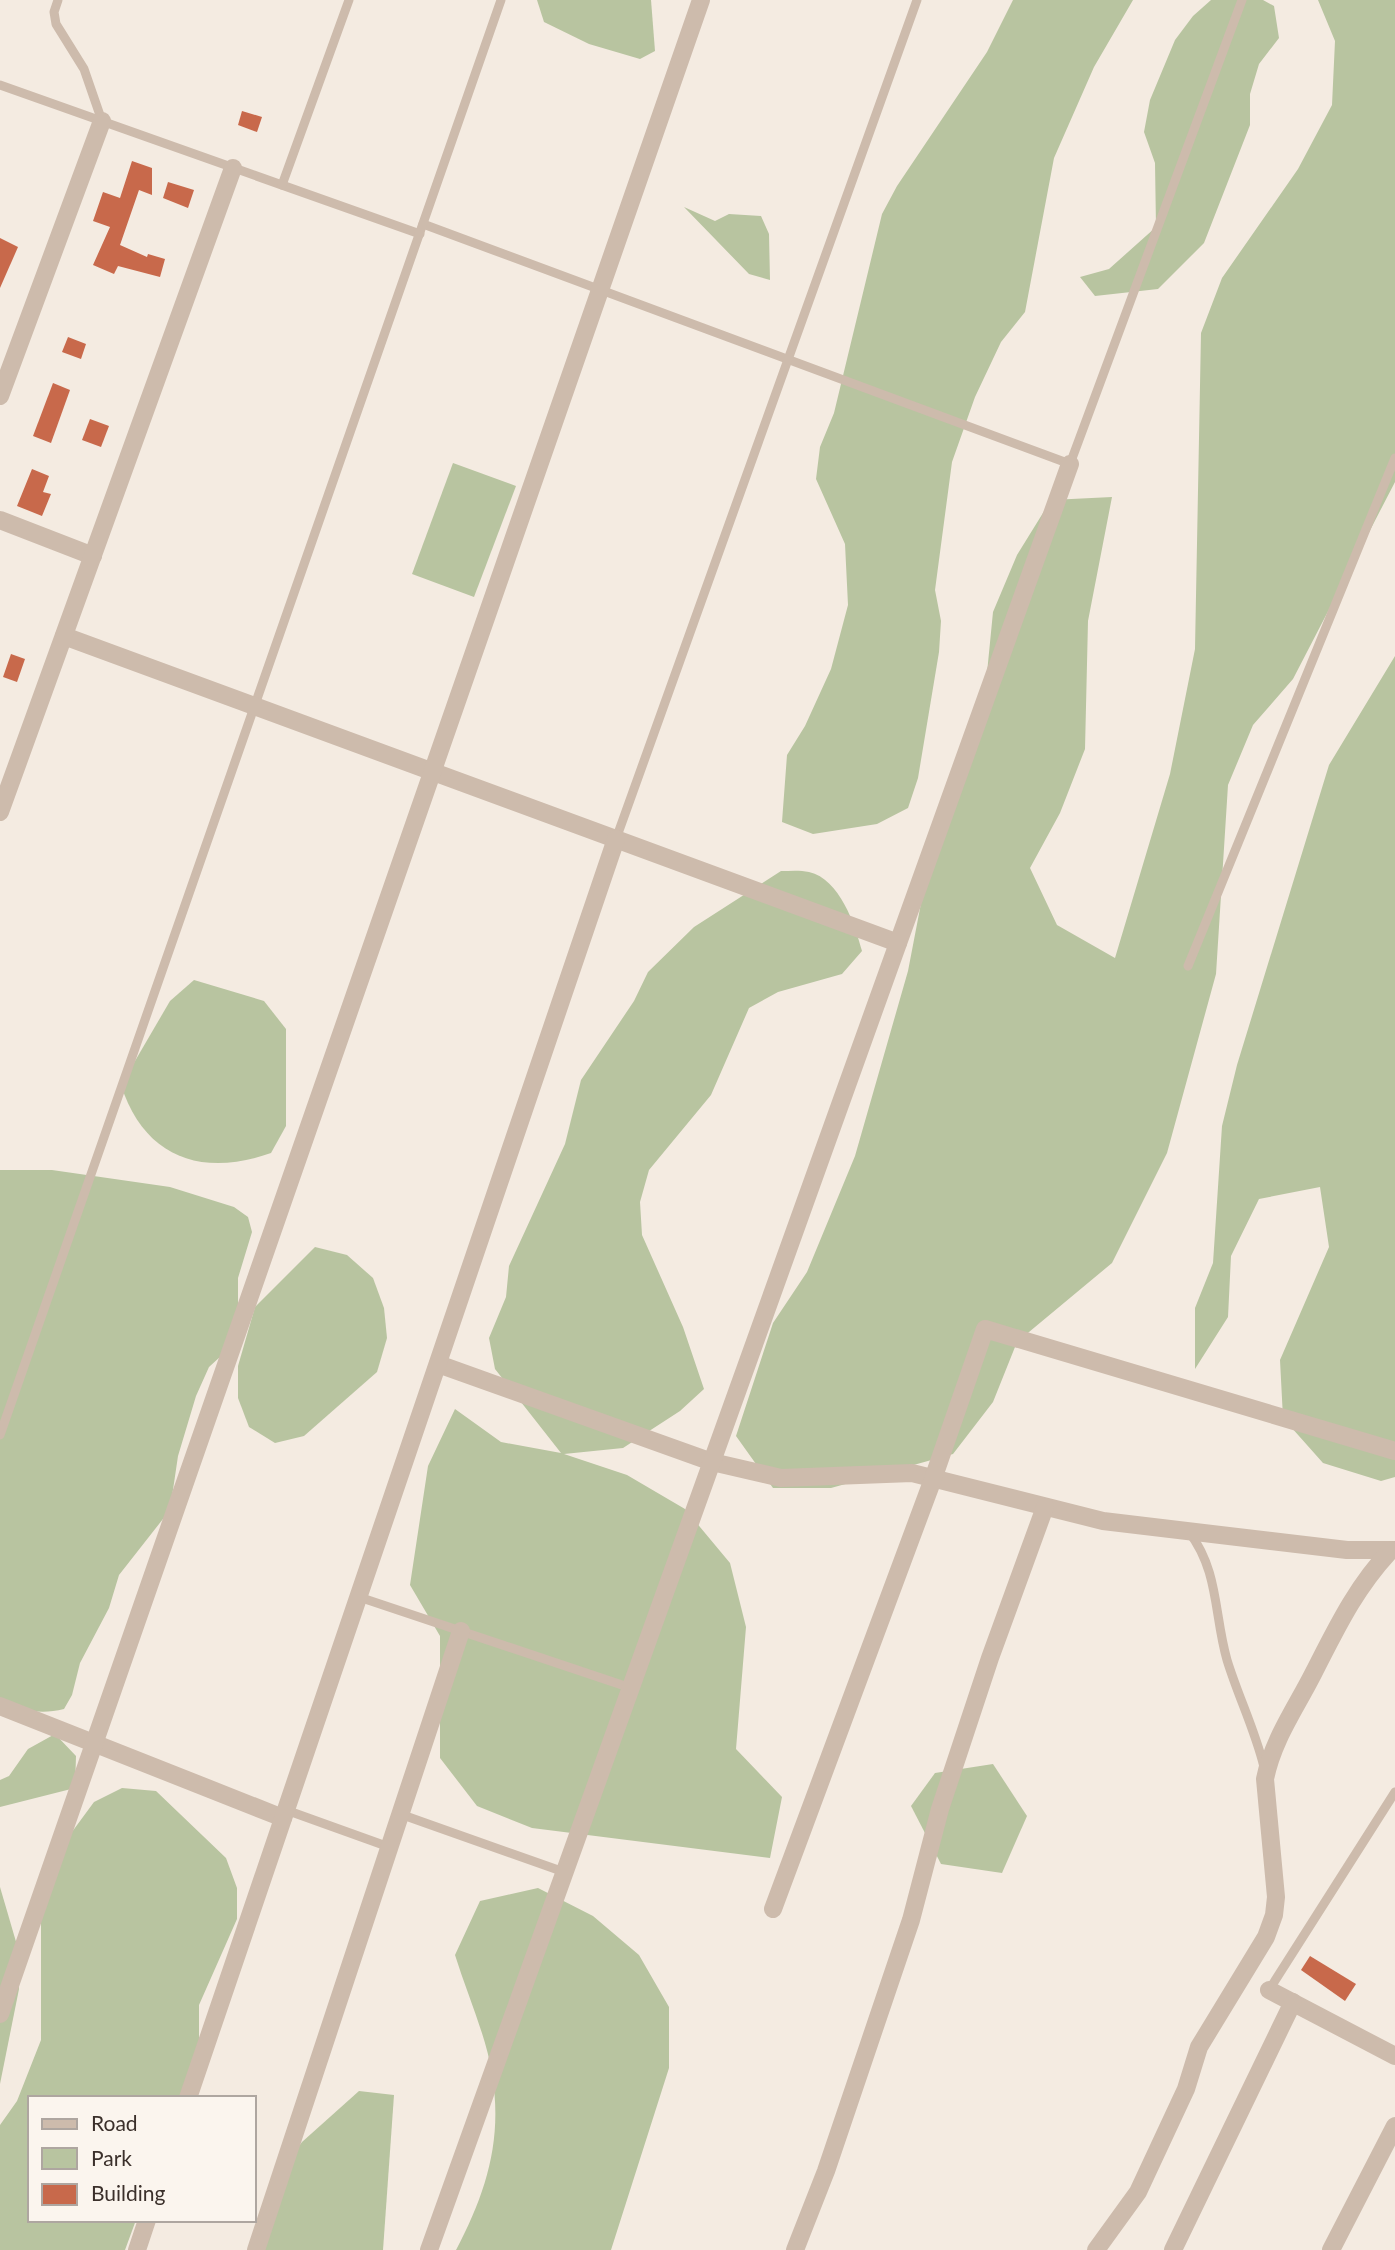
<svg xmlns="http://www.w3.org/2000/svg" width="1395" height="2250" viewBox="0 0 1395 2250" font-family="Lato,sans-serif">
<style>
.green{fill:#b8c4a0}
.building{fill:#c8694b}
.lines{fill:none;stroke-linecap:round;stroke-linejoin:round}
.service{stroke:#cdbbac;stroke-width:9}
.minor{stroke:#cdbbac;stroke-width:18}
</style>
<rect width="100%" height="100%" fill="#f4ebe1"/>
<!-- green -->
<g class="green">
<path d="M537 0H651L655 51 640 59 589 44 544 22Z"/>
<path d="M1013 0H1133L1094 67 1054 158 1025 312 1001 342 975 397 952 462 935 590 941 621 939 652 918 778 908 808 877 824 813 834 782 822 787 755 805 726 831 669 848 605 845 544 816 479 820 447 834 413 882 214 897 186 987 52Z"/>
<path d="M1211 0H1263L1274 6 1279 38 1259 64 1250 94V125L1204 243 1158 289 1095 296 1080 277 1109 269 1156 227 1155 163 1144 132 1150 100 1175 40 1193 16Z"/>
<path d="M1318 0H1395V482L1293 679 1253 725 1228 785 1216 974 1167 1153 1112 1263 1017 1342 993 1402 953 1454 831 1488H773L736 1436 773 1323 807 1272 855 1156 908 971 932 846 981 734 993 612 1017 555 1051 500 1112 497 1088 621 1085 749 1060 813 1030 868 1057 925 1115 958 1170 774 1195 649 1201 333 1222 278 1298 169 1332 105 1335 41Z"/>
<path d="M684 207 715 221 729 214 761 216 769 234 770 280 749 274Z"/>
<path d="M453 463 516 486 474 597 412 574Z"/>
<path d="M1395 656V1477L1381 1481 1323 1463 1283 1418 1280 1360 1329 1247 1320 1187 1259 1199 1231 1256 1228 1317 1195 1369V1308L1213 1263 1222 1126 1237 1065 1329 765Z"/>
<path d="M781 871C790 871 800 870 809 872 840 879 855 925 862 951L842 974 778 992 749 1008 711 1095 649 1170 640 1202 642 1235 683 1327 704 1389 680 1411 623 1448 564 1454 627 1475 685 1509 730 1563 746 1627 736 1749 782 1797 770 1858 532 1828 477 1806 440 1758V1636L410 1585 428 1466 455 1409 501 1442 561 1453 495 1369 489 1338 506 1297 509 1266 565 1144 581 1080 634 1001 648 972 694 927Z"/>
<path d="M194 980 264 1001 286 1029V1126L271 1153C201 1178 144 1157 121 1085L170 1001Z"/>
<path d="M0 1170H52L170 1187 234 1207 248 1217 252 1232 238 1278V1311L221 1356 209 1367 196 1396 178 1456 170 1510 119 1575 109 1608 80 1663 72 1695 64 1709C40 1715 21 1711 0 1699Z"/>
<path d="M315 1247 347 1255 373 1278 384 1308 387 1338 377 1372 304 1436 275 1443 249 1427 238 1398V1366L255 1307Z"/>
<path d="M55 1734 76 1756 75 1788 0 1807V1780L9 1776 28 1749Z"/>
<path d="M993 1764 1027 1816 1002 1873 941 1864 911 1806 935 1773Z"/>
<path d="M122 1788 156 1791 226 1858 237 1888V1919L199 2005V2068L192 2098H30V2220H136L125 2250H0V2125L17 2101 41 2040V1913L55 1855 94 1802Z"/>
<path d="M0 1887 19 1952V1989L0 2084Z"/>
<path d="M538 1888 593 1916 639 1955 669 2007V2068L611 2250H456C486 2193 503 2140 492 2074 486 2035 467 1994 455 1955L480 1901Z"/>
<path d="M359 2091 394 2095 383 2250H257L284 2166 302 2142Z"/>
</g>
<!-- building -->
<g class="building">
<path d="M242 111 262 117 257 132 238 125Z"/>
<path d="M132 161 152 168V195L139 190 120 245 147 257 148 254 165 259 160 277 118 266 114 274 93 265 110 227 93 221 103 192 120 198Z"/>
<path d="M168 182 194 190 188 208 163 198Z"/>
<path d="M0 238 18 247 0 288Z"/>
<path d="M68 337 86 344 81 359 62 352Z"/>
<path d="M53 383 70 390 51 443 33 436Z"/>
<path d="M90 419 109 426 101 447 82 440Z"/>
<path d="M32 469 49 476 43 492 51 494 42 516 17 506Z"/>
<path d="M11 654 25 659 17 682 3 677Z"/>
<path d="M1310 1956 1356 1984 1345 2001 1301 1970Z"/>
</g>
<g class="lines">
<!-- service -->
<g class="service">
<path d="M58 0 54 12 56 24 84 69 102 121"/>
<path d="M0 85 420 234"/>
<path d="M282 185 349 0"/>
<path d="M423 224 1070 464 1242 0"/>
<path d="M616 839 917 0"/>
<path d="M1188 966 1395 458"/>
<path d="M0 1435 501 0"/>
<path d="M1189 1532C1219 1571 1214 1615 1227 1660 1238 1696 1255 1730 1264 1767"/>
<path d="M359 1597 631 1688"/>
<path d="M286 1810 389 1847"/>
<path d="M400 1814 564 1872"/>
<path d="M1269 1990 1395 1792"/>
</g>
<!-- minor -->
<g class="minor">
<path d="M0 396 102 121"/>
<path d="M0 520 93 556"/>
<path d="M64 636 898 943"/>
<path d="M0 812 233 168"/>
<path d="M438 1364 712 1462 781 1478 912 1473 1103 1521 1347 1550H1395"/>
<path d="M0 1706 283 1818"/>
<path d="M773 1909 933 1479 985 1329 1395 1451"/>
<path d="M1269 1990 1395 2056"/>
<path d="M0 2014 701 0"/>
<path d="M188 2098 616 839"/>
<path d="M137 2250 147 2220"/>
<path d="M256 2250 461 1631"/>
<path d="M429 2250 1070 464"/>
<path d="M795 2250 826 2171 911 1920 940 1809 990 1658 1045 1507"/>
<path d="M1096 2250 1138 2192 1186 2089 1199 2047 1266 1937 1274 1915 1276 1897 1265 1779C1273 1739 1296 1708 1314 1672 1337 1627 1356 1587 1391 1550"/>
<path d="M1173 2250 1293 2002"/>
<path d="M1331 2250 1395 2126"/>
</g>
</g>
<!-- legend -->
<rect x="28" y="2096" width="228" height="126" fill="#fbf5ee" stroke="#aea6a0" stroke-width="2"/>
<rect x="42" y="2119" width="35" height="10" fill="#cdbbac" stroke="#aea6a0" stroke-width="2"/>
<text x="91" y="2131" font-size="21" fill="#3b302b">Road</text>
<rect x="42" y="2148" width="35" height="21" fill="#b8c4a0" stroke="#aea6a0" stroke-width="2"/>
<text x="91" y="2166" font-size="21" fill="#3b302b">Park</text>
<rect x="42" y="2184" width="35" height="21" fill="#c8694b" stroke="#aea6a0" stroke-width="2"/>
<text x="91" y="2201" font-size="21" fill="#3b302b">Building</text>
</svg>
